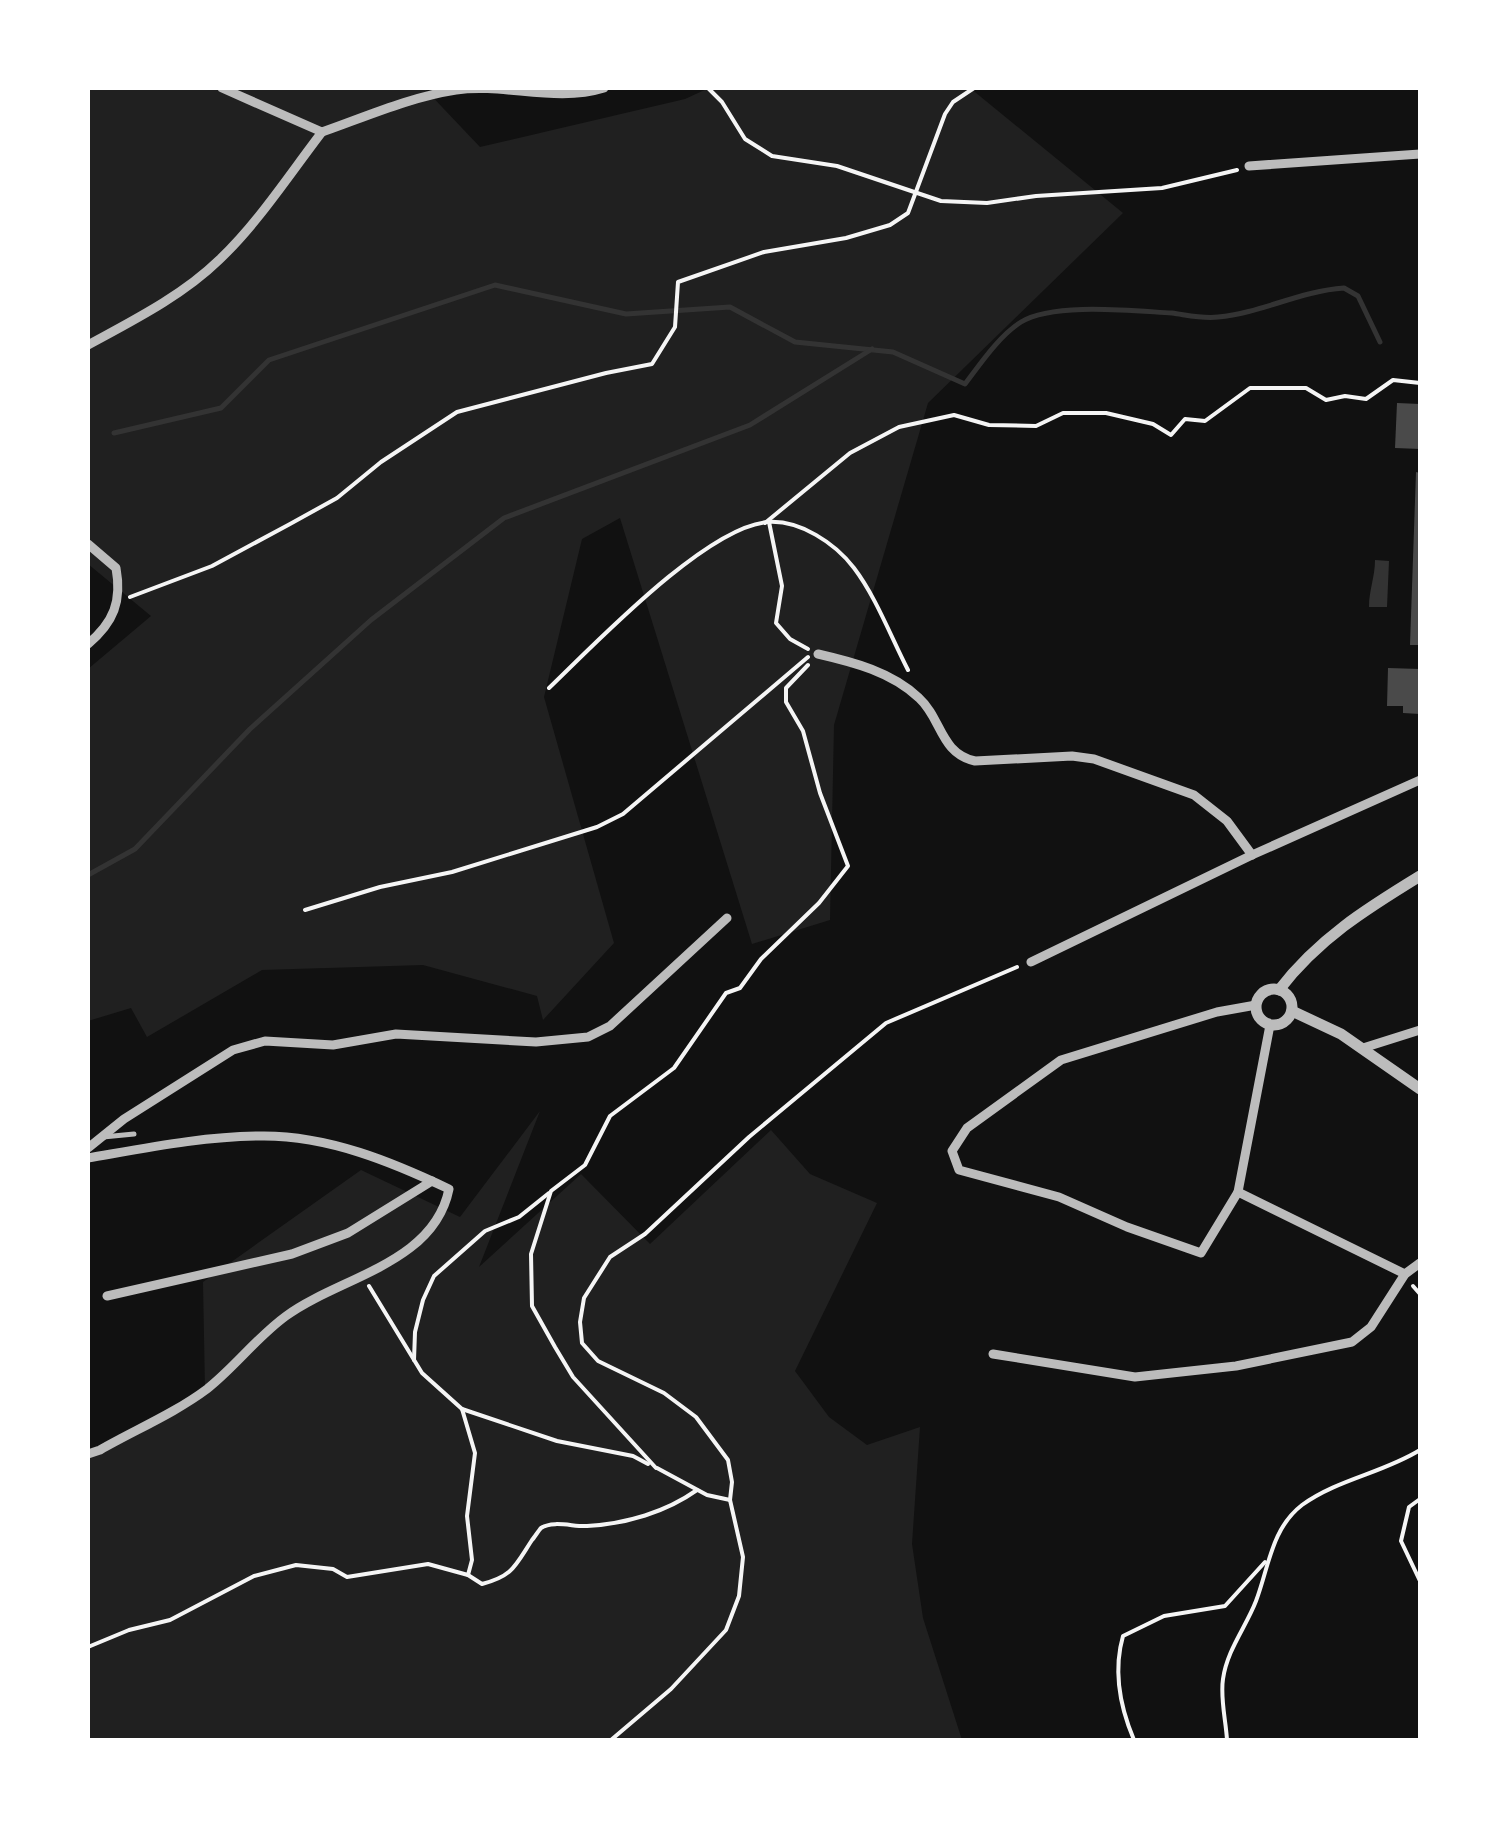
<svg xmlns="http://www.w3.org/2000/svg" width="1508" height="1828" viewBox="0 0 1508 1828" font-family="'Sofia Sans Condensed',sans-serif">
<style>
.green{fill:#202020}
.water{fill:#333}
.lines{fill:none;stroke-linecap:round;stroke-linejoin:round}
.stream{stroke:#333;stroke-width:5}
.building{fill:#4a4a4a}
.path{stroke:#f5f5f5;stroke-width:4}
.service{stroke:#bcbcbc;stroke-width:5}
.minor{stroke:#bcbcbc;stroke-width:9}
.tertiary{stroke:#bcbcbc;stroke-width:11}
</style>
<rect width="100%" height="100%" fill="#111"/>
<!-- green -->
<g class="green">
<path d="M88 88H424L480 147 685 99 709 88H970L1123 213 928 403 834 725 830 920 752 944 620 518 582 539 544 697 614 943 543 1020 537 996 423 965 262 970 147 1037 131 1008 88 1021V669L151 616 88 564Z"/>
<path d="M540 1111 479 1267 581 1174 650 1244 771 1130 810 1174 877 1203 795 1371 829 1417 867 1445 920 1427 912 1544 923 1618 962 1740H88V1459L205 1390 203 1282 361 1170 460 1217Z"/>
</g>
<!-- water -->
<path class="water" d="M1375 560 1389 561 1387 607H1369C1369 590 1375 577 1375 560Z"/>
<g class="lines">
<!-- stream -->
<g class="stream">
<path d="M114 433 221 408 269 360 495 285 626 314 730 307 795 342 893 352 965 384C981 363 999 336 1021 322 1053 302 1134 311 1172 313 1187 315 1203 319 1218 317 1261 313 1300 291 1344 288L1358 296 1380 342"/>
<path d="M88 875 135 849 250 729 371 620 504 518 750 425 872 349"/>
</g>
</g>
<!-- building -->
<g class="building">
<path d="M1397 403 1420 404V449L1395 448Z"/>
<path d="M1416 472 1420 473V645H1410Z"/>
<path d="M1388 668 1420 669V714L1403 713V706H1387Z"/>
</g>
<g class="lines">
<!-- path -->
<g class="path">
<path d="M708 88 722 102 745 139 772 156 837 166 941 201 987 203 1036 196 1162 188 1237 170"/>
<path d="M769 522 782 586 776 623 790 639 808 649"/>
<path d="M765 523 850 453 899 427 954 415 989 425 1036 426 1063 413H1106L1153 424 1171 435 1185 419 1205 421 1250 388H1306L1326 400 1345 396 1366 399 1393 380 1420 383"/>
<path d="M130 597 212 566 290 524 337 498 381 462 457 412 606 373 652 364 675 327 678 282 764 252 846 238 890 225 908 213 945 114 953 102 974 88"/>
<path d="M549 688C595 644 707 526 768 522 800 520 835 543 854 568 876 597 891 637 908 670"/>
<path d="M305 910 380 887 452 872 597 827 623 814 808 657"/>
<path d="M369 1286 422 1373 462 1409 557 1441 633 1456 648 1464"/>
<path d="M1413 1286 1420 1294"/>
<path d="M414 1360 415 1332 423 1300 434 1276 485 1231 519 1217 549 1193"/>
<path d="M462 1409 475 1453 467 1516 472 1560 468 1575"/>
<path d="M656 1468 573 1377 555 1347 532 1306 531 1254 551 1191 585 1165 610 1116 674 1068 726 993 740 988 761 959 819 903 848 866 820 793 803 731 786 702V688L808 665"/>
<path d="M1420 1499 1409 1507 1401 1541 1420 1581"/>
<path d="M730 1500 732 1482 728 1460 696 1417 664 1393 598 1361 582 1343 580 1322 584 1298 610 1257 645 1234 749 1137 886 1023 1017 967"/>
<path d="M88 1647 129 1630 170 1620 254 1576 296 1565 333 1569 347 1577 428 1564 468 1575 482 1584C513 1576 515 1566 532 1540 534 1538 539 1530 541 1528 553 1520 574 1527 587 1526 626 1524 666 1512 697 1490"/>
<path d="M611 1740 671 1689 726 1630 739 1596 743 1557 730 1500 707 1495 657 1468"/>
<path d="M1134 1740C1120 1707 1113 1671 1123 1636L1164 1616 1225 1606 1265 1562"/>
<path d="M1227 1740C1226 1721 1220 1698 1223 1679 1227 1650 1246 1627 1256 1601 1269 1567 1271 1529 1302 1505 1338 1479 1383 1473 1420 1450"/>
</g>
<!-- service -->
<path class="service" d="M103 1137 134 1134"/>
<!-- minor -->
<g class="minor">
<path d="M222 88 322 132"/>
<path d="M322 132C365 117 410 97 456 90 504 83 556 103 604 88"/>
<path d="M1249 166 1420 154"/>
<path d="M88 345C132 321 182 296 219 260 258 223 289 175 322 132"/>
<path d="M88 544 116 568C122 601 114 622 88 644"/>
<path d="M818 654C853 662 892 672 919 698 942 719 940 753 975 761L1072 756 1094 759 1194 795 1227 821 1252 855"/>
<path d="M1031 962 1252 855 1420 780"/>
<path d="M1256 1005 1217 1012 1061 1060 967 1128 952 1151 959 1170 1059 1197 1127 1227 1201 1253 1238 1192 1270 1025"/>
<path d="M1363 1048 1420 1030"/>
<path d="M88 1148 124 1119 233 1050 265 1041 333 1045 396 1034 536 1042 588 1037 610 1026 727 918"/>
<path d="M88 1158C146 1148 205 1136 264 1136 329 1136 392 1162 449 1189 434 1264 339 1277 286 1316 257 1337 235 1367 207 1389 175 1413 135 1430 100 1450L88 1454"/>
<path d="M1238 1192 1405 1274"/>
<path d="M107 1296 292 1254 348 1233 432 1181"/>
<path d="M993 1354 1135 1377 1236 1366 1352 1342 1371 1327 1405 1274 1420 1263"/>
</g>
<!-- tertiary -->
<g class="tertiary">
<circle cx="1274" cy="1007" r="18"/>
<path d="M1279 990C1318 939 1366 909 1420 876"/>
<path d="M1292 1011 1341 1034 1420 1089"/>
</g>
</g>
<!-- border -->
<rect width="1508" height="1828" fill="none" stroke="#ffffff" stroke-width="180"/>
</svg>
